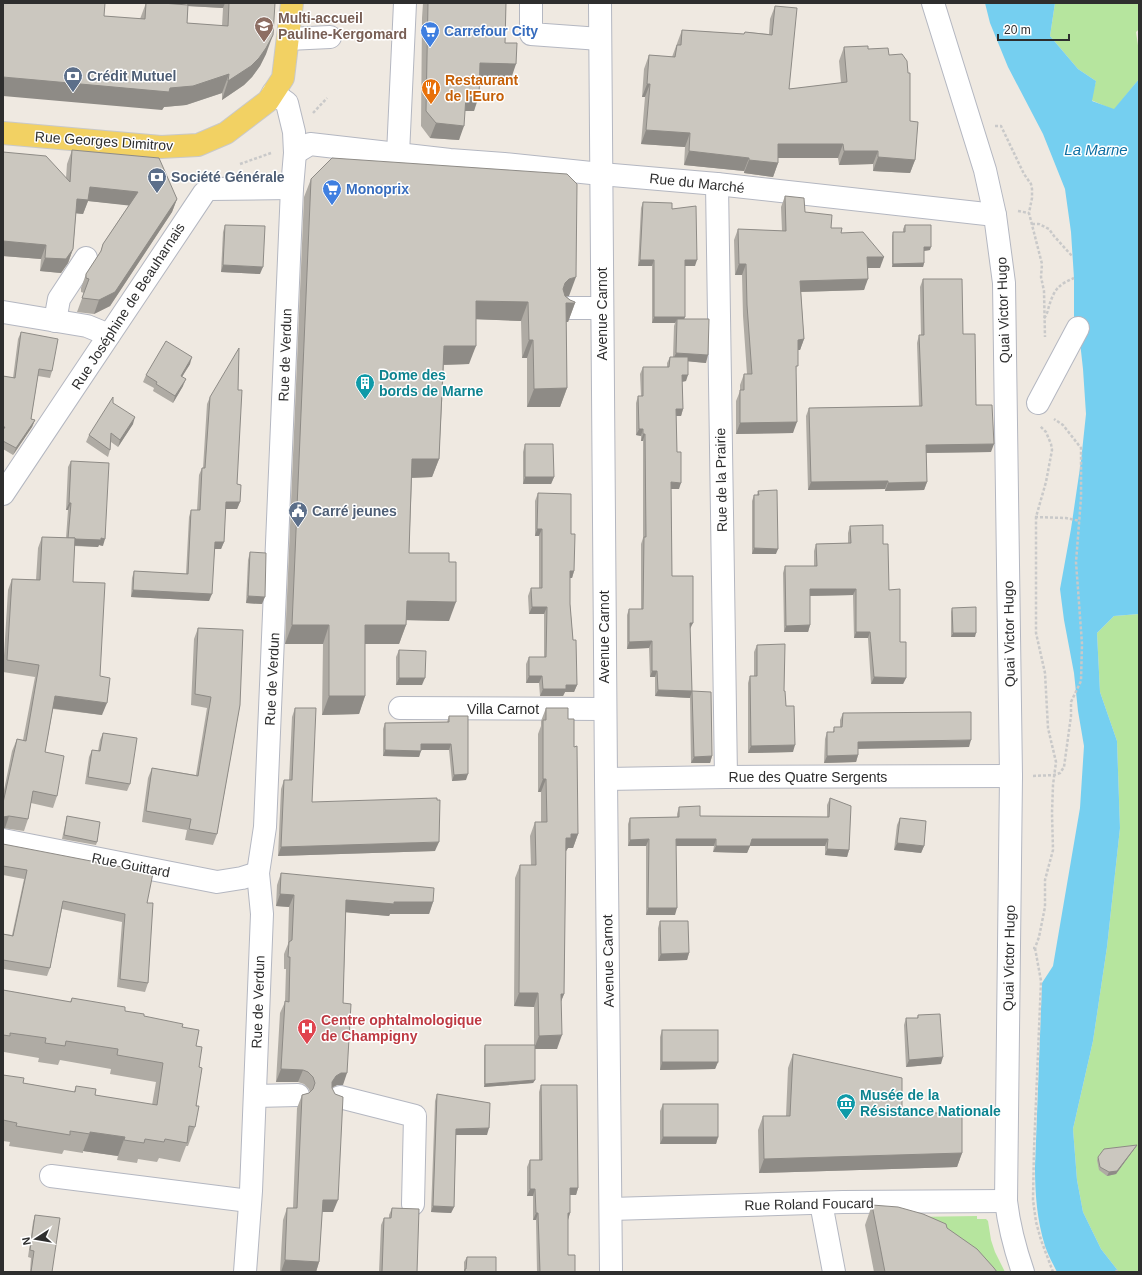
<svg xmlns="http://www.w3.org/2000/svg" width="1142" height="1275" viewBox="0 0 1142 1275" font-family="Helvetica,sans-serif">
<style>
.green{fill:#b6e59e}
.water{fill:#75cff0}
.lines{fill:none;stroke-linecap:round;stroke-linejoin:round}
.minor-casing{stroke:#b4b7c1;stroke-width:24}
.major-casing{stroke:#c9c9c9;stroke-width:24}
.path{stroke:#c9c9c9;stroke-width:2.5;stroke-dasharray:3 2;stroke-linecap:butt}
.minor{stroke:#fff;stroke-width:22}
.major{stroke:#f2d163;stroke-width:22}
.wall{fill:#afaba4;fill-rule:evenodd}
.shaded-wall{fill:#8e8b86}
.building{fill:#cbc7bf;stroke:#8e8b86}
.labels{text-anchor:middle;stroke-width:3;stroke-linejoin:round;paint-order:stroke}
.education-label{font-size:14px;font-weight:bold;fill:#785e54;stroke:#fff;text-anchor:start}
.shop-label{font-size:14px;font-weight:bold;fill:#366cbe;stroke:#fff;text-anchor:start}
.service-label{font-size:14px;font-weight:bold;fill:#4e5e75;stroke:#fff;text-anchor:start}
.food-label{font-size:14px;font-weight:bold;fill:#c56008;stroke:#fff;text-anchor:start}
.street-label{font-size:14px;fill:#2e2e2e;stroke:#fff}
.culture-label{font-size:14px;font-weight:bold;fill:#0d838f;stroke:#fff;text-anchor:start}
.health-label{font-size:14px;font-weight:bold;fill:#be3a42;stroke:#fff;text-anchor:start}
.water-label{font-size:15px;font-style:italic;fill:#0d6fa3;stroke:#fff}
</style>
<rect width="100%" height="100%" fill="#efe9e1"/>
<!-- green -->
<g class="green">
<path d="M1055 3H1139V29L1136 32 1139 52V79L1114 110 1091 100 1096 81 1078 69 1050 36Z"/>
<path d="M1139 614V1272H1119L1101 1249 1083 1212 1077 1180 1073 1129 1093 1041 1107 947 1120 828 1117 741 1100 692 1097 633 1114 616Z"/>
<path d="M977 1216V1219H986L988 1221 991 1240 995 1252 1005 1272H973L912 1217Z"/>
</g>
<!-- water -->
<path class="water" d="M985 3H1055L1050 36 1078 69 1096 81 1092 101 1114 109 1139 79V614L1114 616 1097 633 1100 692 1117 741 1120 828 1107 947 1093 1041 1073 1129 1077 1180 1083 1212 1101 1249 1119 1272H1057C1053 1264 1048 1255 1045 1246 1037 1220 1035 1194 1035 1167L1042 983 1053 966 1080 808 1084 746 1078 711 1074 673 1064 620 1060 589 1071 529 1081 461 1086 414 1083 369 1080 342 1074 319V278L1071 232 1065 189 1043 134 1008 67 990 23Z"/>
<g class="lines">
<!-- minor casing -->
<g class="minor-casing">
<g id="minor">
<path d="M531 3V34L600 39"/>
<path d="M600 3 606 779 611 1272"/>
<path d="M933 3 985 170 995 215 1004 283 1011 776 1006 1201C1009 1226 1015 1249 1023 1272"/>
<path d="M288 39 330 37"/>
<path d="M295 153 310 144 450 160 504 164 601 174 717 184 995 215"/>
<path d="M398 154 405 3"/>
<path d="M717 184 726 777"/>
<path d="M569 308H602"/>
<path d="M3 312 87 326 109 335"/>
<path d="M55 321 59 299 86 258"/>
<path d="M1038 403 1078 328"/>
<path d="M3 494 204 193 209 189 292 188"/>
<path d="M400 708 605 709"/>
<path d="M606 779 726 777 1011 776"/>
<path d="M3 840 217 882 242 878 258 873"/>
<path d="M255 1096 298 1095"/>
<path d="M340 1097 415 1116 413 1204"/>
<path d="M51 1176 249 1201"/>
<path d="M821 1203 834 1272"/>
<path d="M611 1209 843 1202 1006 1201"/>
<path d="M245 1272 251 1191 262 914 258 873 265 827 292 188 295 153 294 132 287 103 273 93"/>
</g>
</g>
<!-- major casing -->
<g class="major-casing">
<path id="major" d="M3 133 161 147 198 145 226 133 268 101 283 78 292 3"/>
</g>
<!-- path -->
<g class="path">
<path d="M313 113 327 98"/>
<path d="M995 126H1001L1024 174 1031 184 1032 189V198L1029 213 1042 264 1041 277 1044 291 1045 337"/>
<path d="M240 164 271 153"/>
<path d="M1018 211 1029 213"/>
<path d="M1032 224H1039L1049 229 1054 236 1072 256"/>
<path d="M1044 318C1048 314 1048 308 1050 303 1055 288 1060 284 1074 278"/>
<path d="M1035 517 1066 518 1080 521"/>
<path d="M1033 776 1054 775 1060 773 1064 767 1071 716V702L1081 681 1082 644 1076 562 1081 498V448L1063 425 1054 419"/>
<path d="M1033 948H1035L1039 937 1045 907V880L1053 850 1052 813 1053 785 1056 762 1048 728 1045 673 1036 633V517L1046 482 1052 450 1051 444 1046 432 1040 426"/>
<path d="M1035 948 1041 981 1034 1149 1033 1200 1036 1222 1041 1240 1053 1272"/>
<path d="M1116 1272 1117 1270"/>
</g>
<!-- minor -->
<use href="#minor" class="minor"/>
<!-- major -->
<use href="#major" class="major"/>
</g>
<!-- wall -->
<g class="wall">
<path d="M146 3H162L187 5V3H275L266 54 260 66 252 77 244 85 222 100V93L186 105 164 107 162 110 104 16 140 19ZM188 6 223 8 222 26 187 23Z"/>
<path d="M423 3H506L505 43 511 79 480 78 474 111H465L459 140 430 138 421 126 422 18Z"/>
<path d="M775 6 789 89 841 83 839 61 844 47 868 49 889 55 910 121 915 160 910 173 873 171V164L839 165 838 158H778V163L773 177 744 173V171L684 165 685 147 641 144 645 97H642L644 69 649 55 672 57 682 30 744 34 745 32 769 34 770 19Z"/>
<path d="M72 150 177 199 172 212 110 306 94 314 77 312 84 293 81 292V288L86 274 100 253 103 244 129 205 88 201 83 214 76 213 73 249 68 263 61 273 40 271 41 259 3 256V152L66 178 67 164Z"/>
<path d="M311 179 569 296H566L570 300 575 303 568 322H566L567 388 560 407H527V358H522L521 321 476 319 469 364 444 365 439 459 432 477 412 478 409 553 449 621 406 620V625L399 644H365V696L359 714 322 715 323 644H285L304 197Z"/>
<path d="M785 196 805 212 831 228 841 233 880 268H868L864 290 801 292 804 339 800 350H798L796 372 793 433 736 434V401L740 391V385L744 374H747L743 316 742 275H735L734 240 738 229 782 231 781 207Z"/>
<path d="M643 202 672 209 695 266H685L684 319 706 363 688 361 686 381 682 382 683 409 681 416H676L677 452 679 489H671L672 576 690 629 692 691 712 756 710 763H691L690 698 655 696V677H650L649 648 627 649V615L629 609H641V544L643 538V441H641V436L636 435V403L638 396H641L640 374 643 367H667V363L670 357H673L674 326 675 323H652V266H638L641 208Z"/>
<path d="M225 225 260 274 221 272 223 232Z"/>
<path d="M905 225 930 250 924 251V263L923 267H892V236L893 232H903V229Z"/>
<path d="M923 279 963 334 976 405 991 452 926 453 927 482 924 490 885 491V489L808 490 806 416 809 408 919 406 917 343 919 335H921L920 287Z"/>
<path d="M21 332 52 371 50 378 38 376 31 419 35 420 32 427 13 455 3 449V376L13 378 18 339Z"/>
<path d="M190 364 182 377 183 386 173 403 153 391 154 388 143 382 146 375Z"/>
<path d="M238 390 237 484 240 502 237 509H225L224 542 221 549H215L209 601 131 597 132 578 134 571 186 574 189 517 191 510H197L199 475 202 468H203L207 404 210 397Z"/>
<path d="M113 403 133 424 118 447 111 442 110 450 108 457 86 442 89 435Z"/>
<path d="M525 444 554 477 551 484H523V452Z"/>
<path d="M71 461 103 546 99 545 98 547 74 546 73 582 100 676 102 715 53 709 45 752 57 796 53 808 31 803 28 819 24 831 3 828V795L12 751 17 739 23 740 35 677 3 672 8 590 12 579 36 580 38 548 42 537 66 538 68 510H66L68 467Z"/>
<path d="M758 491 776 554H752V501L754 495H757Z"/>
<path d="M538 493 571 534 574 571 572 578H570V604L577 685 574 692H565L563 696H540L539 683H526V664L529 657H544V614H529L528 596 531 588H539V536H535V501Z"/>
<path d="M850 526 883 544 889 590 900 642 906 678 903 684H871L868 638H854L853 595 810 596V625L808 632H784L783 573 785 566H814V551L816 544 848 543V533Z"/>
<path d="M250 552 262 604 246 603 248 560Z"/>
<path d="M952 608 975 637H951V612Z"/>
<path d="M198 628 240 705 217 834 213 845 185 840 187 830 142 822 148 778 152 768 196 775 207 708 191 705 194 639Z"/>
<path d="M757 645 784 691 786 706 793 752 748 753V683L750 676H754V652Z"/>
<path d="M399 650 422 685H396V657Z"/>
<path d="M295 708 312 802 435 851 278 856 281 789 284 780H289L292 717Z"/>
<path d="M546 708 568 719 574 747 578 834 573 848H568L566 851H565L564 994 561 1001 557 1049H535V1080L533 1083 484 1087V1049L485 1045H534V1007L514 1006 515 878 520 865H531L530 836 535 822H541V792H538V734L541 726V721Z"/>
<path d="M843 713 969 747 858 748V755L856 762 824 763 825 739 827 732H833L834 727H840V720Z"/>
<path d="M449 716 466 780 452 781 449 750H421L419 757 383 756V729L385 723 447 722Z"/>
<path d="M103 733 130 784 127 791 85 784 89 757 92 750 98 751 100 740Z"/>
<path d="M830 798 849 850 847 857 825 855V846H750L747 853 713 852 714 846H676L675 915H646V846H628V824L630 818 677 817V814L679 807 700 816 827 817V805Z"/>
<path d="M67 816 97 842 96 845 62 839 66 820Z"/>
<path d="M900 818 924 846 921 853 894 850 897 825Z"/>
<path d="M3 844 147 903 148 983 145 992 117 987 122 922 62 909 50 968 47 976 3 969V934L12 935 24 879 3 875Z"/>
<path d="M281 873 433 902 429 914H390L389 916 346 912 343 1003V1085H337L332 1088 333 1212H322L319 1262 316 1272H280L283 1220 287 1208H293L297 1108 302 1095 310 1093 309 1089 304 1084 298 1082H276L280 1013 285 1002 286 969H284V954L288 944 289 907 276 906 277 885Z"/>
<path d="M660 921 689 953 687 960 658 961V928Z"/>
<path d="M3 990 70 1002 72 998 125 1011 182 1027 196 1046 199 1067 195 1127 188 1146H186L180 1162 159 1158 157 1162 138 1159 137 1163 117 1160 118 1156 83 1151V1153L64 1150 62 1154 9 1146 10 1142 3 1141V1075L23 1083 74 1092 76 1086 95 1095 152 1105 156 1082 110 1074 111 1069 60 1060 58 1065 38 1062 39 1058 4 1052 3 1055Z"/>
<path d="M918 1015 941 1064 906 1067 904 1025 906 1018H917Z"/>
<path d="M662 1030 718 1062 715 1069 660 1070V1037Z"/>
<path d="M793 1054 902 1113 962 1153 957 1167 759 1173 758 1130 763 1116H786L788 1068Z"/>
<path d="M541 1085 578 1188 576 1195H570V1213L568 1219V1255L575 1272H537L536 1220H533V1196H527V1167L530 1160H539V1092Z"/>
<path d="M437 1094 487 1135H456L454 1207 451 1213 431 1212 435 1101Z"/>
<path d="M663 1104 718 1137 716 1144H660V1111Z"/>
<path d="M1137 1145 1135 1148 1116 1174 1107 1176 1099 1170 1097 1160 1098 1157Z"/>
<path d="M872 1205 947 1228 997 1272H874L865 1225Z"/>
<path d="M392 1208 417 1272H379L381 1225 384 1218H389V1215Z"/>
<path d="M35 1215 52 1272H30L31 1258 28 1257 33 1222Z"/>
<path d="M467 1257 496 1272H464V1262Z"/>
</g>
<!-- shaded-wall -->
<g class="shaded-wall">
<path d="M188 3H225L223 8 187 6Z"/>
<path d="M273 35 266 54 260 66 252 77 244 85 222 100 228 81Z"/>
<path d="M480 63 516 64 511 79 475 77Z"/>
<path d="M229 74 222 93 186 105 164 107 162 110 3 96V77L170 88Z"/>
<path d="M647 84H650L645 97H642Z"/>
<path d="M466 96H479L474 111H460Z"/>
<path d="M436 123 464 126 459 140 430 138Z"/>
<path d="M646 130 690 133 685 147 641 144Z"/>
<path d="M778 144H843L838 158H773Z"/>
<path d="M689 151 749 158 744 171 684 165Z"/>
<path d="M844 151H878L873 164 839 165Z"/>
<path d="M878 157 915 160 910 173 873 171Z"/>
<path d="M749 160 778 163 773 177 744 173Z"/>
<path d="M90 187 138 192 133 206 88 201 83 214 72 213 77 199Z"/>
<path d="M177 199 172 212 110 306 94 314 99 300Z"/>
<path d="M3 241 46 245 41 259 3 256Z"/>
<path d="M924 247H931L930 250 923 251Z"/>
<path d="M73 249 68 263 61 273 40 271 45 258Z"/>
<path d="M867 257H884L880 268H863Z"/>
<path d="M640 260H654L652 266H638Z"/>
<path d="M685 260H697L695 266H683Z"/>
<path d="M924 263 923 267H892L893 264Z"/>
<path d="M739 264H746L742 275H735Z"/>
<path d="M223 265 263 267 260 274 221 272Z"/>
<path d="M576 277 569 296 562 297 558 302 565 283 569 279Z"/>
<path d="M868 279 864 290 796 292 800 281Z"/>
<path d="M476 301 528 302 521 321 469 319Z"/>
<path d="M566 303H575L568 322H559Z"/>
<path d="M654 317H685L683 323 677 319 675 323H652Z"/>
<path d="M804 339 800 350H794L798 340Z"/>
<path d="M529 340H533L527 358H522Z"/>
<path d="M444 346H476L469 364 438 365Z"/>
<path d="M676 353 708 355 706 363 673 360Z"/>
<path d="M192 357 190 364 178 383 181 376Z"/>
<path d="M682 375H688L686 381 680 382Z"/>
<path d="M186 379 183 386 173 403 175 396Z"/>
<path d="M567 388 560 407H527L534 389Z"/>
<path d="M676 409H683L681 416H674Z"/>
<path d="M135 417 133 424 118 447 120 440Z"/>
<path d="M35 420 32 427 13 455 16 448Z"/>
<path d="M797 422 793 433 736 434 740 423Z"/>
<path d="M639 429H643L641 436 636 435Z"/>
<path d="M643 434H645L643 441H641Z"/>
<path d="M994 444 991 452 923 453 926 445Z"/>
<path d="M412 459H439L432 477 406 478Z"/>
<path d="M525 477H554L551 484H523Z"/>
<path d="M888 481 885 489 808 490 811 482Z"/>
<path d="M671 482 681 483 679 489H669Z"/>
<path d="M927 482 924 490 885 491 888 483Z"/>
<path d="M226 502H240L237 509H223Z"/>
<path d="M69 503H71L68 510H66Z"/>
<path d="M537 529H542L539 536H535Z"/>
<path d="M68 538H101L105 539 103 546 99 545 98 547 66 545Z"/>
<path d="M215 542H224L221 549H213Z"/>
<path d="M754 548 778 549 776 554H752Z"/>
<path d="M570 571H574L572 578H568Z"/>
<path d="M810 589H856L853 595 807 596Z"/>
<path d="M133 590 212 594 209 601 131 597Z"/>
<path d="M248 596 265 597 262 604 246 603Z"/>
<path d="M407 601 456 602 449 621 400 620Z"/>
<path d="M532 607H547L544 614H529Z"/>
<path d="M690 623H693L690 629Z"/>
<path d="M292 625H329L323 644H285Z"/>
<path d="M365 625H406L399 644H358Z"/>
<path d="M810 625 808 632H784L786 626Z"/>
<path d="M856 632H870L868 638H854Z"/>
<path d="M953 633H976L975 637H951Z"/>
<path d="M652 641 649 648 627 649 629 642Z"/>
<path d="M652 671H657L655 677H650Z"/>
<path d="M529 676H542L539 683H526Z"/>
<path d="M874 677 906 678 903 684H871Z"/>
<path d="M399 678H425L422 685H396Z"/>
<path d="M566 685H577L574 692H565L563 696H540L543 689Z"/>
<path d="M658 690 692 691 690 698 655 696Z"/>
<path d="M55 696 107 703 102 715 51 708Z"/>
<path d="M329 696H365L359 714 322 715Z"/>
<path d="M971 740 969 747 855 749 858 742Z"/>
<path d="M421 744H451L449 750H419Z"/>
<path d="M795 745 793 752 748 753 751 746Z"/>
<path d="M385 750 421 751 419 757 383 756Z"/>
<path d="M858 755 856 762 824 763 827 756Z"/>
<path d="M712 756 710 763H691L694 757Z"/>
<path d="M468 774 466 780 452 781 454 775Z"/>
<path d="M543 779H546L541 792H538Z"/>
<path d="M4 816H9L5 828H3V817Z"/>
<path d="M571 834H578L573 848H568L566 851 561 852 566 838Z"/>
<path d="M649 839 646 846H628L630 840Z"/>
<path d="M676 839H716L714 846H674Z"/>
<path d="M752 839H828L825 846H749Z"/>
<path d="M439 842 435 851 278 856 281 847Z"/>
<path d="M897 843 924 846 921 853 894 850Z"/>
<path d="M716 846H750L747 853 713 852Z"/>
<path d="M827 849 849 850 847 857 825 855Z"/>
<path d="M280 894 294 895 289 907 276 906Z"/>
<path d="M346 900 394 902H433L429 914H390L389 916 342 912Z"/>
<path d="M648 908H677L675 915H646Z"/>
<path d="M689 953 687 960 658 961 661 954Z"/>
<path d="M519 993H538L534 1007 514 1006Z"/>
<path d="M561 994H564L559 1007Z"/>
<path d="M562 1035 557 1049H534L539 1036Z"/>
<path d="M943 1057 941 1064 906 1067 909 1060Z"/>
<path d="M662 1062H718L715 1069 660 1070Z"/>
<path d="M281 1069 303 1070 298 1082H276Z"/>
<path d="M341 1073H347L343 1085H337L331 1088 332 1082 336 1076Z"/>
<path d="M535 1080 533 1083 484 1087 485 1084Z"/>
<path d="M489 1128 487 1135H454L456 1129Z"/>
<path d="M90 1132 125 1137 118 1156 83 1151Z"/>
<path d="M663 1137H718L716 1144H660Z"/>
<path d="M1137 1145 1135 1148 1116 1174 1107 1176 1109 1172Z"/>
<path d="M962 1153 957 1167 759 1173 764 1159Z"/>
<path d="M570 1188H578L576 1195H567Z"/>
<path d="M530 1189H535L533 1196H527Z"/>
<path d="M323 1200H338L333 1212H318Z"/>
<path d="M433 1206 454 1207 451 1213 431 1212Z"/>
<path d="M536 1213H538L536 1220H533Z"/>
<path d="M568 1213H570L568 1220Z"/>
<path d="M285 1260 319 1262 316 1272H281Z"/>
</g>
<!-- building -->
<g class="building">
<path d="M3 3H105L104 16 145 19 146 3H162L188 5 187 23 228 26 229 3H275L273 35 266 48 259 58 251 66 228 81 229 74 193 86 170 88 169 92 3 77Z"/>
<path d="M428 3H506L505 43H517L516 64 480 63 479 96H466L464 126 436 123 426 111Z"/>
<path d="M775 6 797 8 789 89 847 82 844 47 868 46V49L888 48 889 55 902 54 907 61 908 73H910V121L918 122 915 160 878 157V151H844L843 144H778V163L749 160V158L689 151 690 133 646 130 650 84H647L649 55 675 57 677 45H681L682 30 744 34 745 32 772 35Z"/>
<path d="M72 150 159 158 177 199 115 292 99 300 82 298 89 279 86 278V274L101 251 103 244 138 192 90 187 88 200 77 199 73 249 66 259 45 258 46 245 3 241V152L46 156 70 182Z"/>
<path d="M332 158 567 174 577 184 576 277 569 279 565 283 563 289 565 296 570 300 575 302V303H566L567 388 534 389 533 340H529L528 302 476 301V346H444L439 459H412L409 553H449V562H456V602L407 601 406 625H365V696H329V625H292L311 179Z"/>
<path d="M785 196 804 198 805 212 832 215 831 228H842L841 233 863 232 884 257H867L868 279 800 281 804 339 798 340V366H796L797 422 740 423V390H744V374H752L747 305 746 264H739L738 229 786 231Z"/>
<path d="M643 202 672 203V209L696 206 697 260H685V317H654V260H640Z"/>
<path d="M225 225 265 226 263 267 223 265Z"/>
<path d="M905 225H931V247H924V263L893 264V232H905Z"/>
<path d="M923 279H962L963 334H975L976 405H992L994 444 926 445 927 482 888 483V481L811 482 809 408 922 406 919 335H924Z"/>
<path d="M677 319H709L708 355 676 353Z"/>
<path d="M21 332 58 339 52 371 39 369 31 419 35 420 16 448 3 441V430L5 427H3V376L15 378Z"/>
<path d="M166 341 192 357 181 376 186 379 175 396 156 384 157 382 146 375Z"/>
<path d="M239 348 238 390H242L237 484 241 485 240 502H226L224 542H215L212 594 133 590 134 571 188 574 191 510H200L202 468H205L210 397Z"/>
<path d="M670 357H688V375H682L683 409H676L677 452H681V483L671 482 672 576H693V623H690L692 691 711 692 712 756 694 757 692 691 658 690 657 671H652V641L629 642V609H643L644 537H646L645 434H643V429H639L638 396H643V367H669Z"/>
<path d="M113 397V403L135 417 120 440 111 433 110 450 89 435Z"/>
<path d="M525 444H553L554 477H525Z"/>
<path d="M71 461 109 463 105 539 101 538V540L75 539V538H68L71 503H69Z"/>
<path d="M777 490 778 549 754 548V495H759L758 491Z"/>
<path d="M538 493 571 494V534H575L574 571H570V604L573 640H576L577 685H566V689H543L542 676H529V657H546L547 607H532L531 588H542V529H537Z"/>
<path d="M883 525V544H888L889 590 900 589V642H906V678L874 677 870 632H856V589H810V625L786 626 785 566H817L816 544 851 543 850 526Z"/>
<path d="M42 537 75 538 73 582 105 583 100 676 110 678 107 703 55 696 45 752 64 756 57 796 33 791 28 819 9 816 3 817V803L17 739 26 741 39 665 7 660 12 579 40 580Z"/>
<path d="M250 552 266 553 265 597 248 596Z"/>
<path d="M976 607V633H953L952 608Z"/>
<path d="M198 628 243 630 240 705 217 834 189 829 191 819 146 811 152 768 198 776 211 697 195 694Z"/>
<path d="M785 644 784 691H785L786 706H794L795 745 751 746 750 676H757V645Z"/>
<path d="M399 650 426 651 425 678H399Z"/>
<path d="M295 708H316L312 802 437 798V800H440L439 842 281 847 284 780H292Z"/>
<path d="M546 708H568V719H574V747L577 746 578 834H571V838H566L564 994H561L562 1035 539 1036 538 993H519L520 865H536L535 822H547L546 779H543V720H546Z"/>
<path d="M971 712V740L858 742V755L827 756V732H834V727H842L843 713Z"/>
<path d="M449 716H468V774L454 775 451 744H421V751L385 750V723L449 722Z"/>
<path d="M103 733 137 738 130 784 88 777 92 750 100 751Z"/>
<path d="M830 798 851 806 849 850 827 849 828 839H752L750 846H716V839H676L677 908H648L649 839 630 840V818L679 817V807L700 806V816L829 817Z"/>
<path d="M67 816 100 822 97 842 64 835Z"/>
<path d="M900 818 926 821 924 846 897 843Z"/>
<path d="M3 844 153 873 147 903H153L148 983 120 979 125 914 63 901 50 968 3 960V934L13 936 27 870 3 866Z"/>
<path d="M281 873 434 888 433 902H394V904L346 900 343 1003 351 1004 347 1073H341L336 1076 332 1082V1088L335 1094 343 1097 338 1200H323L319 1262 285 1260 287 1208H297L302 1095 309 1093 313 1089 315 1083 313 1077 308 1072 303 1070 281 1069 285 1001 289 1002 290 957H288L289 942 292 940 294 895 280 894Z"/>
<path d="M660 921H688L689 953 661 954Z"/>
<path d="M3 990 71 1002 72 998 125 1007V1011L144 1014V1016L183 1024 182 1027 199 1030 196 1046 202 1047 199 1067 202 1068 196 1106H199L195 1127 189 1126 187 1143 165 1139 164 1142 145 1139 144 1143 124 1140 125 1137 90 1132V1134L70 1131V1135L16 1126 17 1123 3 1120V1075L24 1078 23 1083 75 1092 76 1086 96 1089 95 1095 157 1105 163 1063 117 1055 118 1049 85 1044 66 1041 65 1046 45 1043 46 1038 10 1033V1036L3 1035Z"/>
<path d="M940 1014 943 1057 909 1060 906 1018H918V1015Z"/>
<rect x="662" y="1030" width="56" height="32"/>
<path d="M485 1045H535V1080L485 1084Z"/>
<path d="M793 1054 902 1078V1113H962V1153L764 1159 763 1116H790Z"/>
<path d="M541 1085H577L578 1188H570V1213H568V1255H575V1272H540L538 1213H536L535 1189H530V1160H542Z"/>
<path d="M437 1094 490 1103 489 1128 456 1129 454 1207 433 1206Z"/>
<rect x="663" y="1104" width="55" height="33"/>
<path d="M1137 1145 1117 1171 1109 1172 1100 1167 1098 1157 1104 1149Z"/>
<path d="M872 1205 898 1207 923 1214 946 1224 947 1228 977 1249 994 1268 997 1272H885Z"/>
<path d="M392 1208 419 1209 417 1272H382L384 1218H391Z"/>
<path d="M35 1215 60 1218 52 1272H31L34 1251 30 1250Z"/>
<path d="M467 1257H496V1272H465V1269H466Z"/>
</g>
<!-- icons -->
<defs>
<g id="school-pin" transform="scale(1)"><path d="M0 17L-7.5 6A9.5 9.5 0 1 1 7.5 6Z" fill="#8d6e63" stroke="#fff"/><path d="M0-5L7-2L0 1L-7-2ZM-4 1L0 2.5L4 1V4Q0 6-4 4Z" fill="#fff"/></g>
<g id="supermarket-pin" transform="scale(1)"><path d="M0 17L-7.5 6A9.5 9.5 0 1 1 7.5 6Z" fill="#3f7fe0" stroke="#fff"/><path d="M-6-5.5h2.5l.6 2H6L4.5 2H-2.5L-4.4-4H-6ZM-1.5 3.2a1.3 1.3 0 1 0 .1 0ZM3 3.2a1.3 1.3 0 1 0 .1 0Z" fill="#fff"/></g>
<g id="bank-pin" transform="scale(1)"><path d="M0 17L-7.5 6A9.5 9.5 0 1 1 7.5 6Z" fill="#5c6f8a" stroke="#fff"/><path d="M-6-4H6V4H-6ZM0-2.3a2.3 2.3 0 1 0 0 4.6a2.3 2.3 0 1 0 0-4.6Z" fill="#fff"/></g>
<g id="restaurant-pin" transform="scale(1)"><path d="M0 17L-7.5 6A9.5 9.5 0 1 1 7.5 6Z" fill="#e8710a" stroke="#fff"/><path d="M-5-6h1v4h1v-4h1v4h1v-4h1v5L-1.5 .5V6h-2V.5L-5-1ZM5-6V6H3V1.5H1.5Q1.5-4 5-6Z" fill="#fff"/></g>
<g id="building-pin" transform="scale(1)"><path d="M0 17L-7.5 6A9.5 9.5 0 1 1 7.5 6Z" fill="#0f9aa8" stroke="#fff"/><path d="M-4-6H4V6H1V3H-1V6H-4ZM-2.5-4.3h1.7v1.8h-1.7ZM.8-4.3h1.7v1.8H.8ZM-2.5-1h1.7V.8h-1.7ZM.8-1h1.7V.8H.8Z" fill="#fff"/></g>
<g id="civic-pin" transform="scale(1)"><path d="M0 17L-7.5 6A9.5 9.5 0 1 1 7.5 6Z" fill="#5c6f8a" stroke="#fff"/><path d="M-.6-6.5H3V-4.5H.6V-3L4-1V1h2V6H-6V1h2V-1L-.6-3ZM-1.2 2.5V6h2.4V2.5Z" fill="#fff"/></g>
<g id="hospital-pin" transform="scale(1)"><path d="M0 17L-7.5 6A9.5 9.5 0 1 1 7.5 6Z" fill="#e0444e" stroke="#fff"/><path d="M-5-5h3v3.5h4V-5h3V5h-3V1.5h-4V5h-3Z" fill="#fff"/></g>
<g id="museum-pin" transform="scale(1)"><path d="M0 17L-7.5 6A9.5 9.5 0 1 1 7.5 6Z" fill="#0f9aa8" stroke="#fff"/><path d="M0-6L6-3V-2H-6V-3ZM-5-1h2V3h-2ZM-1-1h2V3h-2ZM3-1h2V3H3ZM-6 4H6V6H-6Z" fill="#fff"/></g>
</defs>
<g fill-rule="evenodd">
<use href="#school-pin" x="264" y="26"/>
<use href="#supermarket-pin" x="430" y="31"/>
<use href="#bank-pin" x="73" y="76"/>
<use href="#restaurant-pin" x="431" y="88"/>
<use href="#bank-pin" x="157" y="177"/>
<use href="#supermarket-pin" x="332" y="189"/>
<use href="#building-pin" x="365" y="383"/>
<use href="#civic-pin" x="298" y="511"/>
<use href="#hospital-pin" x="307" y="1028"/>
<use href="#museum-pin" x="846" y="1103"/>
</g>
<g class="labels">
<!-- education labels -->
<g class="education-label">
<text x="278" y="23">Multi-accueil<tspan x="278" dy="16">Pauline-Kergomard</tspan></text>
</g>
<!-- shop labels -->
<g class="shop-label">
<text x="444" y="36">Carrefour City</text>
<text x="346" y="194">Monoprix</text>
</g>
<!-- service labels -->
<g class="service-label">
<text x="87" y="81">Crédit Mutuel</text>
<text x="171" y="182">Société Générale</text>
<text x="312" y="516">Carré jeunes</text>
</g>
<!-- food labels -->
<g class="food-label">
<text x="445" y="85">Restaurant<tspan x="445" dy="16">de l'Euro</tspan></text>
</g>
<!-- street labels -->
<g class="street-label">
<text transform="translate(104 141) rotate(4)" y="5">Rue Georges Dimitrov</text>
<text transform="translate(697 183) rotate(6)" y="5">Rue du Marché</text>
<text transform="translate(128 306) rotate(-57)" y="5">Rue Joséphine de Beauharnais</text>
<text transform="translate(1003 310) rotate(-92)" y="5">Quai Victor Hugo</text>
<text transform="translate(602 314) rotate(-90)" y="5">Avenue Carnot</text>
<text transform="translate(285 355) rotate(-88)" y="5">Rue de Verdun</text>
<text transform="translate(721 480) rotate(-91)" y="5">Rue de la Prairie</text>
<text transform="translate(1009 634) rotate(-91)" y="5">Quai Victor Hugo</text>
<text transform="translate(604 637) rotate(-90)" y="5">Avenue Carnot</text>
<text transform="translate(272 679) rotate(-87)" y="5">Rue de Verdun</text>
<text x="503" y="714">Villa Carnot</text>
<text x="808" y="782">Rue des Quatre Sergents</text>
<text transform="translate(131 865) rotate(11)" y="5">Rue Guittard</text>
<text transform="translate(1009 958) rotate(-89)" y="5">Quai Victor Hugo</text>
<text transform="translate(608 961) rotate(-91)" y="5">Avenue Carnot</text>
<text transform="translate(258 1002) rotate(-88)" y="5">Rue de Verdun</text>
<text transform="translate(809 1204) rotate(-1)" y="5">Rue Roland Foucard</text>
</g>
<!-- culture labels -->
<g class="culture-label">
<text x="379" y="380">Dome des<tspan x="379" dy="16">bords de Marne</tspan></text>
<text x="860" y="1100">Musée de la<tspan x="860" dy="16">Résistance Nationale</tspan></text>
</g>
<!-- health labels -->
<g class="health-label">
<text x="321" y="1025">Centre ophtalmologique<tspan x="321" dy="16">de Champigny</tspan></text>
</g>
<!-- water labels -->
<g class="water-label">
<text x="1096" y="155">La Marne</text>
</g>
</g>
<!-- border -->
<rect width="1142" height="1275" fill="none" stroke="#2e2e2e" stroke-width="8"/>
<!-- north arrow -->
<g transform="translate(36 1239) rotate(258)" stroke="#ffffff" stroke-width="3" paint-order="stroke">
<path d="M0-3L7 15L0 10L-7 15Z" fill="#2e2e2e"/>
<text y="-6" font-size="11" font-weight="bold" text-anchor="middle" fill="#2e2e2e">N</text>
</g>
<!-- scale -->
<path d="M998 34v6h71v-6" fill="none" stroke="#2e2e2e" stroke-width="2"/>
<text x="1004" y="34" font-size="12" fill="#2e2e2e" stroke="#ffffff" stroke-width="3" paint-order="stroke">20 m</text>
</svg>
